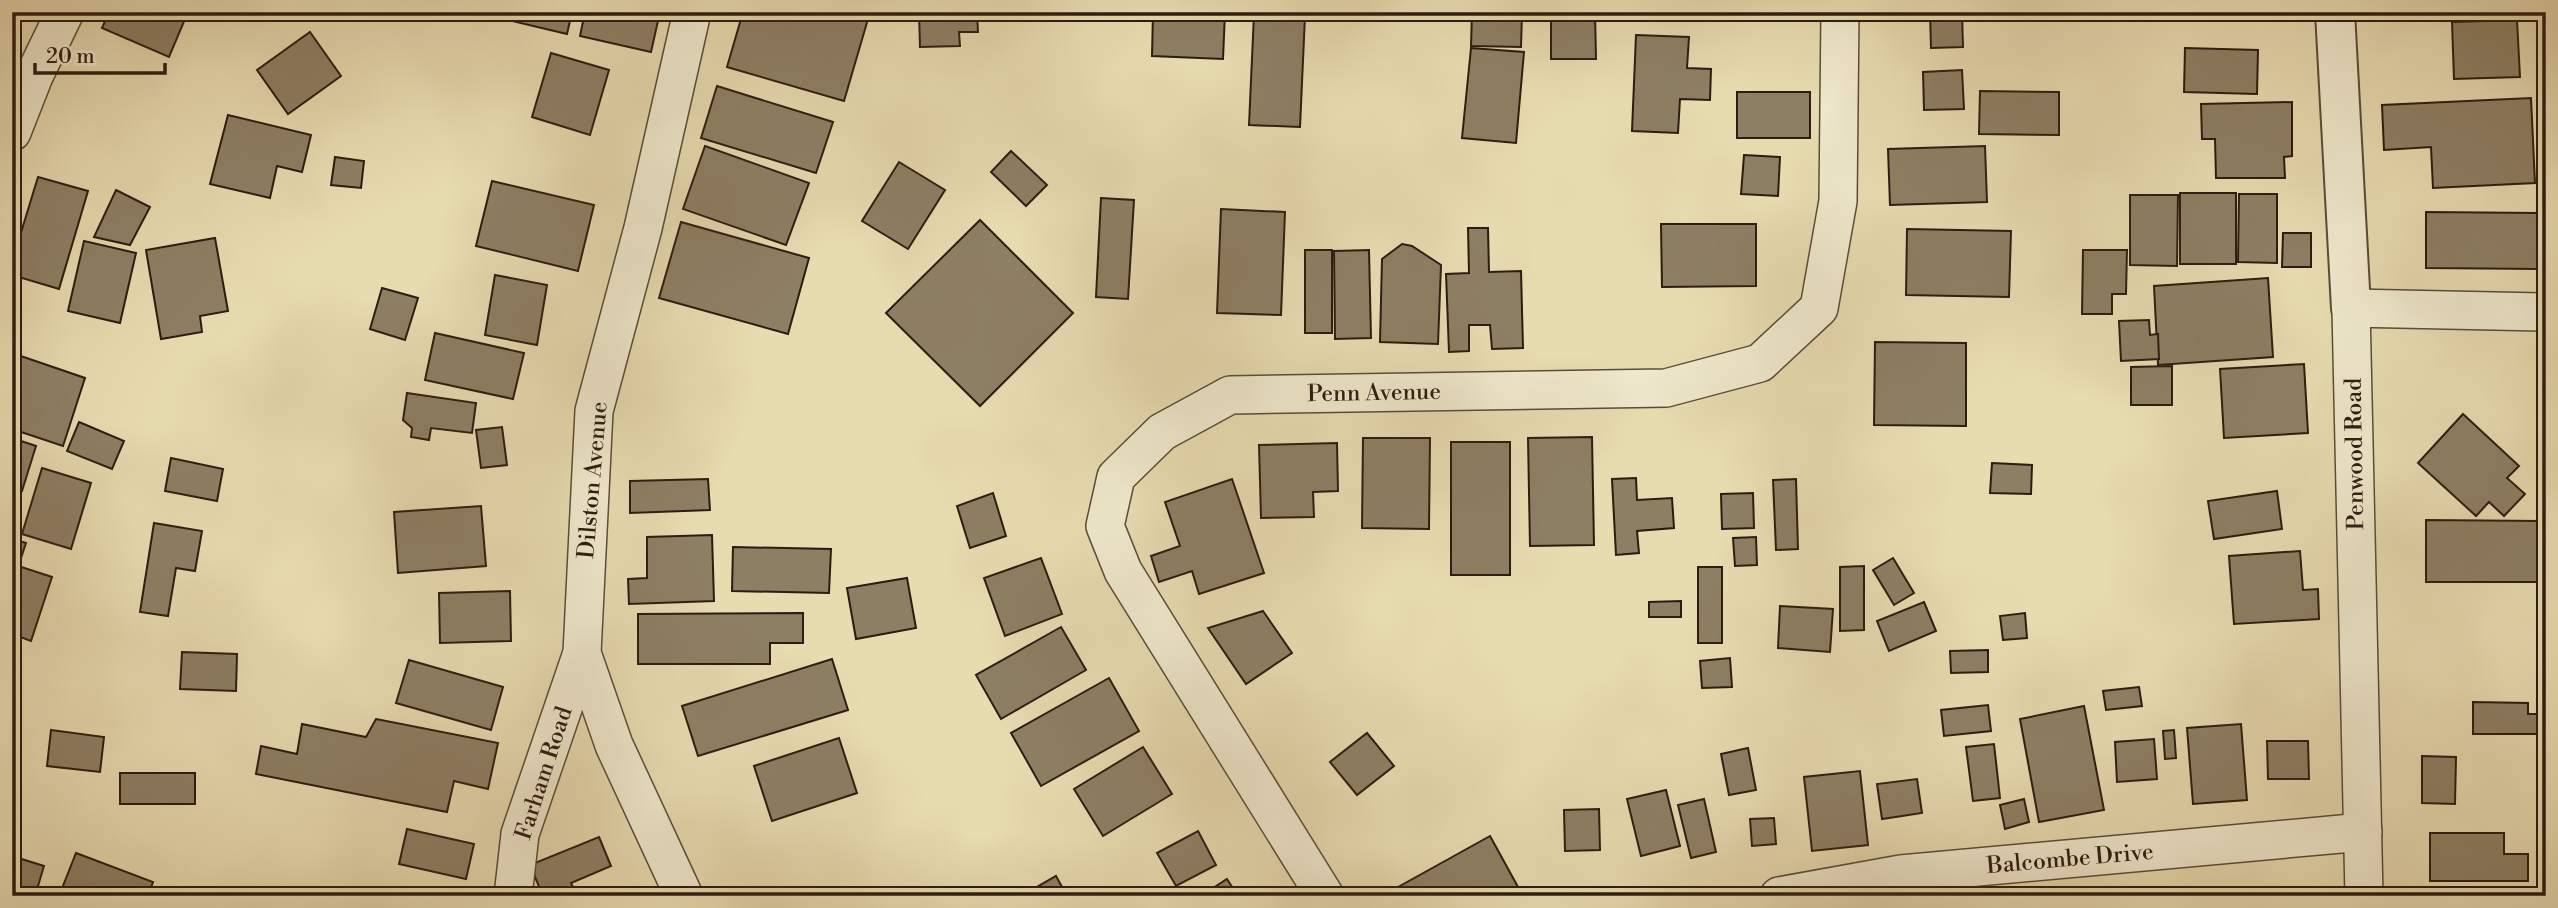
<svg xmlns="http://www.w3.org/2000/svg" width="2558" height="908" viewBox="0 0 2558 908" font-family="'Libre Bodoni',serif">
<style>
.building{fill:#8d7f64;stroke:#2c1c11;stroke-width:2}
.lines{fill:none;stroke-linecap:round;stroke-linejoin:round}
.minor-casing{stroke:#5b4c39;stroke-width:40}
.tertiary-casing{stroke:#5b4c39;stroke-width:42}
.minor{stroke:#efe8cc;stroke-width:37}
.tertiary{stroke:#efe8cc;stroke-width:38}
.labels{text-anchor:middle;stroke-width:6;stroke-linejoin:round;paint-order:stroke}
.street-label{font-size:23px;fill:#2c1c11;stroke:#efe8cc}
</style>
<rect width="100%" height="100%" fill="#e7dbb0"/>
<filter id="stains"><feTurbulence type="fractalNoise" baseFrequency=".00286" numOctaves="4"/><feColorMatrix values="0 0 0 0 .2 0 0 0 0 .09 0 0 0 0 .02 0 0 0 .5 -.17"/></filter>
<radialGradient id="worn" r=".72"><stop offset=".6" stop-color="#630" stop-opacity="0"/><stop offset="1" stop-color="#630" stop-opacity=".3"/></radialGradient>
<!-- building -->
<g class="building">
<path d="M109 12H188L169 57 102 28Z"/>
<path d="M474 12H572L567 34Z"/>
<path d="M585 12H660L651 52 580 36Z"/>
<path d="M743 12H845L868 19 844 101 727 67Z"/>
<path d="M919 12H977L978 32H959L960 46 920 47Z"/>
<path d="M1153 12H1225L1223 59 1152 56Z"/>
<path d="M1472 12H1522L1521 47 1471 46Z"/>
<path d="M1551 12H1595L1596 59H1551Z"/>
<path d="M1714 12H1779V18Z"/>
<path d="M1930 12H1962L1963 47 1931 48Z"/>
<path d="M1254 14 1305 16 1300 127 1249 125Z"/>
<path d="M2517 20 2520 77 2454 79 2452 22Z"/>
<path d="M310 32 341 76 288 114 257 70Z"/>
<path d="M1636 35 1689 37 1687 68 1711 69 1710 100 1680 99 1678 133 1632 131Z"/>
<path d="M1471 48 1524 52 1516 143 1462 138Z"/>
<path d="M2185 48 2258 50 2257 94 2184 92Z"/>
<path d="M551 53 609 70 590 135 532 117Z"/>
<path d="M1962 70 1964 109 1924 110 1923 72Z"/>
<path d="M717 86 833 122 816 173 701 138Z"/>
<path d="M1980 91 2059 92V135L1979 134Z"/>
<rect x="1737" y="92" width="73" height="46"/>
<path d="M2531 98 2535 183 2433 188 2431 147 2384 150 2382 105Z"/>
<path d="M2292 102V156L2284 157 2285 178H2216L2215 139H2202L2201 104Z"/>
<path d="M228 115 311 135 302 172 277 166 270 198 210 184Z"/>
<path d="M705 146 809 183 786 245 683 209Z"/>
<path d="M1985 146 1987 202 1890 205 1888 149Z"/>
<path d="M1011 151 1047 185 1026 206 991 172Z"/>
<path d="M1744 155 1780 157 1778 196 1741 194Z"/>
<path d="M335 157 364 161 361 188 331 185Z"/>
<path d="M899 162 945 190 908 249 862 221Z"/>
<path d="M2543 166H2546V270H2542Z"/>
<path d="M38 177 88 191 59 289 12 275V262Z"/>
<path d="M492 181 594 205 578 271 476 246Z"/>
<path d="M116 190 150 207 130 245 94 237Z"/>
<rect x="2180" y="193" width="56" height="71"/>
<path d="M2239 194H2277V263L2238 262Z"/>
<path d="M2130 195H2178L2177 266 2130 265Z"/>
<path d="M1101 198 1134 200 1128 299 1096 297Z"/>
<path d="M1221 209 1285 212 1281 315 1217 313Z"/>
<path d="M2426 212 2538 213V269L2426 268Z"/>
<path d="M980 220 1073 313 980 406 886 313Z"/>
<path d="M681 222 809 258 788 334 659 298Z"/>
<path d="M1661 224H1756V286L1662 287Z"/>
<path d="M1468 228H1488L1489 272 1521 271 1523 348 1492 349 1490 325H1469V351L1449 352 1446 274 1469 273Z"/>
<path d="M1907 229 2011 231 2009 297 1906 295Z"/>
<path d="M2283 233H2311V267H2282Z"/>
<path d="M215 238 228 311 200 316 202 332 161 339 146 250Z"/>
<path d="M84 241 136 253 120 323 68 311Z"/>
<path d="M1402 244 1412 246 1441 265 1438 344 1380 342 1382 259Z"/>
<rect x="1305" y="250" width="27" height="83"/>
<path d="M1369 250 1371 338 1335 339 1334 251Z"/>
<path d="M2083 250H2127L2126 294H2112V314H2082Z"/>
<path d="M495 275 547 285 537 345 485 335Z"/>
<path d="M2268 278 2273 357 2158 365 2154 286Z"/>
<path d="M382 288 418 298 405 340 370 329Z"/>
<path d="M2149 320 2150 335 2158 334 2159 359 2121 361 2119 321Z"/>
<path d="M435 333 524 353 513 399 425 380Z"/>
<path d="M1875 342 1966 343V426L1874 425Z"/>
<path d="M12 353 85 378 63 446 12 429Z"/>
<path d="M2304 364 2308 433 2224 438 2220 369Z"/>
<path d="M2172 366V405H2131V367Z"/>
<path d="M407 393 476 403 472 433 431 428 429 440 411 437 412 428 403 420Z"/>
<path d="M2463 414 2519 466 2507 478 2525 494 2504 516 2489 502 2476 516 2418 463Z"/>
<path d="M2543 415H2546V487H2544Z"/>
<path d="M79 422 124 441 112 469 67 451Z"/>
<path d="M502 427 507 465 481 468 476 430Z"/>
<path d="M1592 437 1594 545 1530 546 1528 438Z"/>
<path d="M12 438 36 446 22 491 12 488Z"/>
<path d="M1363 438H1430L1429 529 1362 528Z"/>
<rect x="1451" y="442" width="59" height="133"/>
<path d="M1337 443 1338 491 1313 492 1314 517 1261 518 1259 445Z"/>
<path d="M171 458 223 469 217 501 165 491Z"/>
<path d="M1992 463 2032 465 2031 494 1990 493Z"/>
<path d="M42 468 91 483 71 549 22 534Z"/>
<path d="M1636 478 1637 500 1672 498 1674 528 1637 531 1639 553 1616 555 1612 479Z"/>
<path d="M708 479 710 510 630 513V481Z"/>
<path d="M1232 479 1264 573 1199 594 1192 571 1159 582 1151 556 1180 546 1165 502Z"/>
<path d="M1796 479 1798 549 1776 550 1773 480Z"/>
<path d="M2277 491 2282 529 2214 539 2208 501Z"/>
<path d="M993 493 1006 536 970 548 957 506Z"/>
<path d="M1753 493 1754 528 1722 529 1721 494Z"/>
<path d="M481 506 486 566 398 573 394 512Z"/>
<path d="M2426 520 2546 521V582H2426Z"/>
<path d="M154 523 202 531 195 571 176 568 168 616 140 612Z"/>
<path d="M712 535 714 601 629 604 628 579 647 578V537Z"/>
<path d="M1756 537 1757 565 1735 566 1733 538Z"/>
<path d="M12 539 26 543 20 561 12 559Z"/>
<path d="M733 547 831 549 829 593 732 591Z"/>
<path d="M2300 551 2303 590 2318 589 2319 619 2234 624 2229 556Z"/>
<path d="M1041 558 1062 614 1005 636 984 578Z"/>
<path d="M1893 558 1914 593 1894 605 1873 570Z"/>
<path d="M12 564 52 577 31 641 12 634Z"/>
<path d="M1864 566V630L1840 631V567Z"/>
<rect x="1698" y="567" width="24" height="76"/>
<path d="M907 578 916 628 856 639 847 588Z"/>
<path d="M510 591 511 641 440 643 439 593Z"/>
<path d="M1681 601V617H1649V602Z"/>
<path d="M1924 602 1936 631 1889 651 1877 621Z"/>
<path d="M1780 606 1833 609 1830 652 1778 648Z"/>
<path d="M1263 611 1292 653 1246 684 1208 628Z"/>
<path d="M803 613V643H770V664H638V614Z"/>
<path d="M2025 613 2027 638 2003 640 2000 616Z"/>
<path d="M1061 627 1086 670 1001 719 976 675Z"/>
<path d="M1988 650V672L1951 673 1950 651Z"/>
<path d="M182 652 237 654 236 691 180 689Z"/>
<path d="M1730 658 1732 687 1702 688 1700 661Z"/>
<path d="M832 659 848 710 698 756 682 706Z"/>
<path d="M409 660 503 687 491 730 396 703Z"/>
<path d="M1109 678 1139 731 1041 786 1011 733Z"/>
<path d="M2139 687 2142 706 2106 710 2103 691Z"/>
<path d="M2473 702 2528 703V714H2546V734H2473Z"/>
<path d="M1988 705 1991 731 1944 736 1941 710Z"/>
<path d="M2084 706 2104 810 2039 822 2020 719Z"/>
<path d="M376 719 498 743 488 789 454 781 447 812 256 774 261 746 297 754 302 724 366 737Z"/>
<path d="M2241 724 2247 800 2193 804 2187 728Z"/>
<path d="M51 730 104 737 100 772 47 766Z"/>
<path d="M2174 730 2176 758 2165 759 2163 731Z"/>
<path d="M1367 733 1394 766 1357 795 1330 762Z"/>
<path d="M839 738 857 793 772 821 754 766Z"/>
<path d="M2154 739 2157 779 2117 782 2115 742Z"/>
<path d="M2267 741H2308L2309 779H2268Z"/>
<path d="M1994 744 2000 798 1973 801 1966 747Z"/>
<path d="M1143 747 1172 794 1103 836 1074 789Z"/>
<path d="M1748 748 1756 790 1729 795 1721 754Z"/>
<path d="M2422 756 2456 757 2455 804 2422 803Z"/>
<path d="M1860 771 1868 845 1812 851 1804 777Z"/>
<rect x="120" y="773" width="75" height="31"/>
<path d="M1917 779 1922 813 1882 819 1877 784Z"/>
<path d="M1666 790 1680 846 1641 856 1627 799Z"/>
<path d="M1704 799 1716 852 1691 858 1678 805Z"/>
<path d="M2024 799 2029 822 2005 829 2000 805Z"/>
<path d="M1599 809 1600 850 1565 851 1564 810Z"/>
<path d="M1774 818 1776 844 1752 846 1750 819Z"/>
<path d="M407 829 474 844 466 879 399 864Z"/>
<path d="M1198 831 1216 865 1176 886 1157 853Z"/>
<path d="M2430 833H2504V854H2528V881H2430Z"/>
<path d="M1490 836 1523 896H1382Z"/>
<path d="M599 837 611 866 571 883 577 896H543L530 865Z"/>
<path d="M76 853 153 882 148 896H59Z"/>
<path d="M12 856 44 866 35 896H12Z"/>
<path d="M1056 876 1067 896H1032L1030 891Z"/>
<path d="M1227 879 1238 896H1201Z"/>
</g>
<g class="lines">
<!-- minor casing -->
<g class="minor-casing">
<g id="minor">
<path d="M12 132 34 76 65 12"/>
<path d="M513 896 520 834 582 653"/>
<path d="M684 896 614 745 582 653 594 411 643 228 692 12"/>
<path d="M1325 896 1123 571 1105 526 1116 477 1162 432 1230 395 1666 388 1760 363 1819 308 1838 201 1840 12"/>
<path d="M1779 896 1901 874 2363 832"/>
<path d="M2364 896 2351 308 2546 312"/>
</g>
</g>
<!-- tertiary casing -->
<g class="tertiary-casing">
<path id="tertiary" d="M2335 12 2351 308"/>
</g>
<!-- minor -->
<use href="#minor" class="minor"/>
<!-- tertiary -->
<use href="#tertiary" class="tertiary"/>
</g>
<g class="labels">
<!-- street labels -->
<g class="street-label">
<text transform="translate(1374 392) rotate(-1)" y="8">Penn Avenue</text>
<text transform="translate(2354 454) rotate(-91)" y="8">Penwood Road</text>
<text transform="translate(592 480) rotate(-85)" y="8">Dilston Avenue</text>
<text transform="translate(543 773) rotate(-72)" y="8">Farham Road</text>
<text transform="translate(2070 858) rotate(-5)" y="8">Balcombe Drive</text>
</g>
</g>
<!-- margin -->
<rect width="2558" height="908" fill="none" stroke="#e7dbb0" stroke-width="42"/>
<rect x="14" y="14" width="2530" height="880" fill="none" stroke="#2c1c11" stroke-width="3.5"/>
<rect x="21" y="21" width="2516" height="866" fill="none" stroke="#2c1c11" stroke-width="2"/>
<!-- scale -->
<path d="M35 63v10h130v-10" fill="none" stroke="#2c1c11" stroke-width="3.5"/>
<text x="46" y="63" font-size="21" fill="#2c1c11" stroke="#efe8cc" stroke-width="5" paint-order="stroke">20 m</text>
<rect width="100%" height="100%" filter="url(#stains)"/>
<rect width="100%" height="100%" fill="url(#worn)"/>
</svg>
